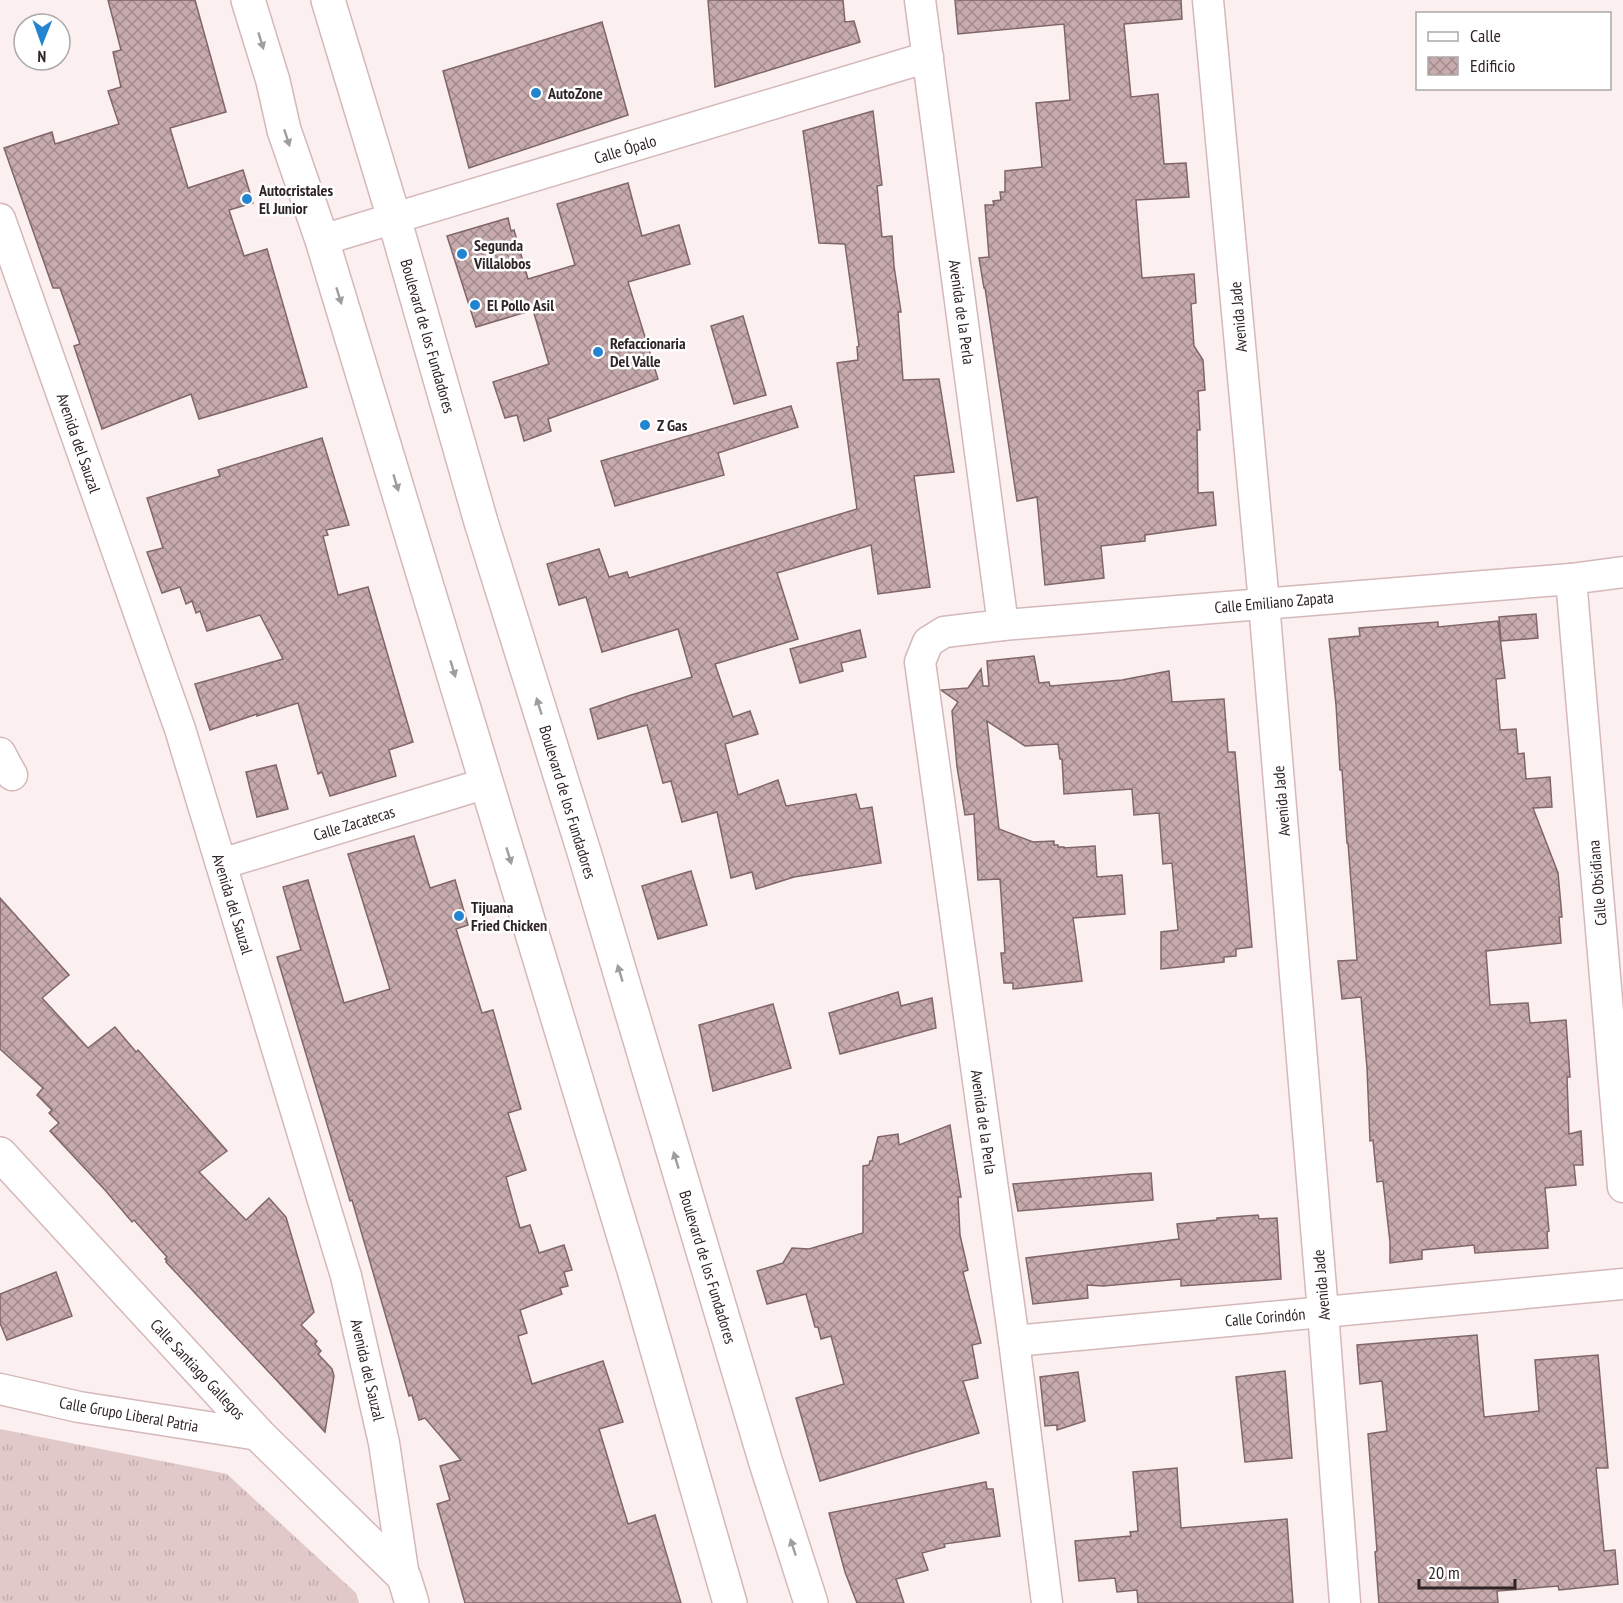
<svg xmlns="http://www.w3.org/2000/svg" width="1623" height="1603" viewBox="0 0 1623 1603" font-family="'PT Sans Narrow',sans-serif">
<style>
.grass{fill:url(#grass-tufts)}
.building{fill:url(#building-cross-hatch);stroke:#806668;stroke-width:1.5}
.lines{fill:none;stroke-linecap:round;stroke-linejoin:round}
.minor-casing{stroke:#d5b8ba;stroke-width:33}
.tertiary-casing{stroke:#d5b8ba;stroke-width:36}
.primary-casing{stroke:#d5b8ba;stroke-width:36}
.minor{stroke:#fff;stroke-width:30}
.tertiary{stroke:#fff;stroke-width:33}
.primary{stroke:#fff;stroke-width:33}
.oneway{fill:#a29d9d}
.poi-dot{fill:#2385d0;stroke:#fff;stroke-width:2}
.labels{text-anchor:middle;stroke-width:5;stroke-linejoin:round;paint-order:stroke}
.poi-label{font-size:16px;font-weight:bold;fill:#302526;stroke:#fff;text-anchor:start}
.street-label{font-size:16px;fill:#302526;stroke:#fff}
</style>
<defs>
<pattern id="grass-tufts" width="24" height="20" patternUnits="userSpaceOnUse" patternTransform="scale(1.5)"><rect width="24" height="20" fill="#e1c9ca"/><path d="M3 7l-1-3M5 7V3M7 7l1-3M15 17l-1-3M17 17v-4M19 17l1-3" fill="none" stroke="#c1acad"/></pattern>
<pattern id="building-cross-hatch" width="8" height="8" patternUnits="userSpaceOnUse" patternTransform="scale(1.5)"><rect width="8" height="8" fill="#c6aaac"/><path d="M0 0l8 8M0 8l8-8" fill="none" stroke="#a18a8c"/></pattern>
</defs>
<rect width="100%" height="100%" fill="#fbefef"/>
<!-- grass -->
<path class="grass" d="M0 1429 227 1474 356 1593 359 1603H0Z"/>
<!-- building -->
<g class="building">
<path d="M108 0H195L226 112 170 128 188 188 243 170 253 203 229 210 244 256 267 249 307 387 199 419 191 394 102 429 74 346 80 344 60 288H53L4 148 52 132 55 144 119 124 108 91 121 87 113 52 121 50Z"/>
<path d="M708 0H843L845 22 854 21 860 42 715 87Z"/>
<path d="M955 0H1181L1182 19 1124 24 1131 97 1158 94 1164 164 1186 163 1189 197 1136 200 1142 278 1194 274 1196 303 1191 304 1194 346 1203 360 1205 390 1198 391 1200 430H1197L1198 493 1213 492 1216 525 1145 535V541L1101 546 1104 578 1045 585 1037 497 1017 501 985 288H984L979 258 989 257 985 205H994L993 201 1001 200 1000 192H1005V171L1042 167 1036 103 1070 100 1064 24 958 34Z"/>
<path d="M602 22 628 115 469 168 443 71Z"/>
<path d="M873 111 882 185 877 186 882 237 892 236 894 266 901 312H898L903 380 939 379 954 472 914 476 930 587 878 594 871 545 777 573 798 639 715 664 733 717 750 711 758 734 725 744 738 795 778 780 786 806 856 794 860 809 872 807 881 863 794 877 756 889 752 872 731 878 717 812 682 822 671 781 663 783 647 725 598 739 590 709 631 695 692 677 678 629 602 652 586 597 559 605 547 564 599 549 609 577 627 572 629 578 857 509 837 363 858 360 857 347 859 346 845 244 819 243 803 131Z"/>
<path d="M628 183 642 236 679 225 690 264 628 282 658 379 548 419 551 431 524 441 517 415 505 418 493 382 549 364 533 310 476 327 447 236 508 218 511 231 514 230 528 279 575 265 557 204Z"/>
<path d="M743 316 766 395 734 404 711 326Z"/>
<path d="M791 406 798 427 718 453 724 475 615 506 601 461Z"/>
<path d="M322 438 349 525 326 530 328 535 323 536 338 595 368 587 413 742 389 750 396 776 330 796 322 772 318 774 298 703 257 716V714L210 730 195 684 283 659 260 615 207 631 200 611 196 613 192 601 186 604 180 587 162 593 147 552 163 548 147 498 220 476 218 470Z"/>
<path d="M1536 614 1538 638 1501 641 1499 617Z"/>
<path d="M1498 621 1505 678 1496 679 1500 730 1516 729 1518 754 1524 753 1526 779 1550 777 1552 807 1533 808 1558 873 1562 917H1559L1561 943 1486 951 1490 1005 1528 1003 1530 1023 1566 1020 1570 1077H1567L1569 1134 1581 1131 1583 1165H1574L1576 1185 1545 1188 1549 1231 1547 1232 1548 1248 1475 1253 1474 1245 1422 1250V1259L1390 1263V1242L1383 1181 1377 1182 1373 1140 1370 1141 1367 1068 1361 997 1342 999 1338 961 1357 960 1348 843H1347L1342 770H1340L1336 705 1329 639 1360 636 1359 628 1438 622V627Z"/>
<path d="M860 630 866 657 841 663 843 671 800 683 790 649Z"/>
<path d="M1034 656 1039 683 1049 682 1050 686 1122 680 1169 671 1172 702 1224 699 1228 752H1235L1252 947 1236 949V956L1224 957V962L1161 969V932L1178 930 1172 863 1163 864 1159 813 1134 815 1132 789 1064 794 1062 759H1060L1058 744 1025 746 987 721 999 829 1033 842 1054 841V845H1058V847H1064V848L1095 846 1097 877 1122 875 1125 914 1073 918 1082 981 1013 989V983H1004L1001 953H1005L1000 879 978 880 974 814 965 815 957 767 952 711 958 702 941 690 968 688 981 669 983 686H989L987 661Z"/>
<path d="M276 765 288 809 257 817 246 772Z"/>
<path d="M414 836 430 888 455 880 468 925 456 929 482 1013 493 1010 521 1109 508 1113 526 1170 506 1177 520 1228 530 1225 539 1253 564 1245 572 1270 564 1272 568 1286 560 1288 562 1294 520 1310 527 1333 518 1336 532 1384 603 1361 623 1422 599 1429 628 1524 655 1515 681 1603H465L437 1504 450 1500 440 1466 461 1460 425 1418 419 1420 412 1395 409 1396 352 1200 350 1201 277 957 301 950 283 887 308 880 344 1003 390 989 348 854Z"/>
<path d="M691 871 707 925 658 939 642 886Z"/>
<path d="M0 898 69 975 42 998 88 1048 115 1027 136 1052 138 1050 227 1151 199 1172 246 1220 269 1198 286 1217 314 1312 301 1325 317 1341 315 1344 321 1351 318 1354 332 1369 334 1376 325 1432 166 1262 167 1261 165 1259 167 1257 134 1220 132 1222 105 1190 50 1131 59 1123 49 1113 52 1110 37 1095 43 1088 0 1049Z"/>
<path d="M898 992 901 1006 932 998 936 1028 840 1054 829 1013Z"/>
<path d="M773 1004 791 1068 713 1091 699 1025Z"/>
<path d="M950 1125 961 1197H958L960 1235 968 1270 963 1272 981 1343 972 1345 978 1378 963 1381 979 1433 820 1481 796 1398 844 1384 831 1336 821 1339 818 1327H815L806 1294 767 1304 757 1271 783 1263 792 1248 809 1249 863 1233V1166L869 1165 870 1161H872L878 1137 898 1134 899 1145Z"/>
<path d="M1151 1173 1153 1200 1018 1211 1013 1184 1131 1174Z"/>
<path d="M1258 1215 1259 1219 1277 1218 1281 1279 1181 1286V1279L1103 1286 1087 1285 1088 1298 1033 1304 1026 1258 1179 1239 1177 1224 1217 1220V1218Z"/>
<path d="M56 1272 72 1316 7 1340 0 1323V1294Z"/>
<path d="M1477 1335 1484 1417 1539 1411 1535 1360 1598 1355 1608 1468H1596L1604 1551 1615 1550 1618 1584 1559 1590 1558 1586 1497 1591 1498 1603H1379L1375 1552 1377 1551 1368 1434 1387 1431 1382 1381 1360 1384 1357 1345Z"/>
<path d="M1285 1371 1292 1458 1245 1462 1236 1377Z"/>
<path d="M1078 1372 1085 1421 1057 1430V1425L1045 1426 1040 1377Z"/>
<path d="M1177 1468 1181 1528 1287 1519 1293 1603H1138L1137 1590 1117 1592 1115 1578 1079 1581 1075 1541 1131 1536 1130 1532 1138 1531 1133 1472Z"/>
<path d="M986 1482 987 1489H993L1000 1536 944 1544 945 1547 922 1553 928 1570 896 1579 904 1603H857L845 1572 829 1513Z"/>
</g>
<g class="lines">
<!-- minor casing -->
<g class="minor-casing">
<g id="minor">
<path d="M920 0 1003 625"/>
<path d="M1208 0 1264 603 1323 1312 1345 1603"/>
<path d="M0 219 180 729 346 1276 384 1443 404 1577"/>
<path d="M322 240 928 57"/>
<path d="M1571 579 1623 1187"/>
<path d="M0 753 12 775"/>
<path d="M221 864 487 783"/>
<path d="M1014 1341 1623 1284"/>
<path d="M0 1389 79 1407 259 1435"/>
<path d="M1047 1603 1014 1341 920 662 928 642 944 632 1003 625 1571 579 1623 572"/>
</g>
</g>
<!-- tertiary casing -->
<g class="tertiary-casing">
<path id="tertiary" d="M0 1154 259 1435 404 1577 412 1603"/>
</g>
<!-- primary casing -->
<g class="primary-casing">
<g id="primary">
<path d="M248 0 273 81 284 130 322 240 637 1280 730 1603"/>
<path d="M328 0 394 218 481 522 585 855 766 1463 811 1603"/>
</g>
</g>
<!-- minor -->
<use href="#minor" class="minor"/>
<!-- tertiary -->
<use href="#tertiary" class="tertiary"/>
<!-- primary -->
<use href="#primary" class="primary"/>
</g>
<!-- one-way arrows -->
<defs><path id="oneway-solid" d="M-6-.8H1V-3.2L6.5 0L1 3.2V.8H-6Z" transform="scale(1.5)"/></defs>
<g class="oneway">
<use href="#oneway-solid" transform="translate(261 41) rotate(73)"/>
<use href="#oneway-solid" transform="translate(287 138) rotate(72)"/>
<use href="#oneway-solid" transform="translate(339 296) rotate(73)"/>
<use href="#oneway-solid" transform="translate(396 483) rotate(73)"/>
<use href="#oneway-solid" transform="translate(453 669) rotate(73)"/>
<use href="#oneway-solid" transform="translate(539 706) rotate(-107)"/>
<use href="#oneway-solid" transform="translate(509 856) rotate(73)"/>
<use href="#oneway-solid" transform="translate(620 973) rotate(-107)"/>
<use href="#oneway-solid" transform="translate(676 1160) rotate(-107)"/>
<use href="#oneway-solid" transform="translate(793 1547) rotate(-108)"/>
</g>
<!-- markers -->
<g class="poi-dot">
<circle cx="536" cy="93" r="6"/>
<circle cx="247" cy="199" r="6"/>
<circle cx="462" cy="254" r="6"/>
<circle cx="475" cy="305" r="6"/>
<circle cx="598" cy="352" r="6"/>
<circle cx="645" cy="425" r="6"/>
<circle cx="459" cy="916" r="6"/>
</g>
<g class="labels">
<!-- poi labels -->
<g class="poi-label">
<text x="548" y="99">AutoZone</text>
<text x="259" y="196">Autocristales<tspan x="259" dy="18">El Junior</tspan></text>
<text x="474" y="251">Segunda<tspan x="474" dy="18">Villalobos</tspan></text>
<text x="487" y="311">El Pollo Asil</text>
<text x="610" y="349">Refaccionaria<tspan x="610" dy="18">Del Valle</tspan></text>
<text x="657" y="431">Z Gas</text>
<text x="471" y="913">Tijuana<tspan x="471" dy="18">Fried Chicken</tspan></text>
</g>
<!-- street labels -->
<g class="street-label">
<text transform="translate(625 149) rotate(-17)" y="6">Calle Ópalo</text>
<text transform="translate(962 312) rotate(82)" y="6">Avenida de la Perla</text>
<text transform="translate(1238 317) rotate(-95)" y="6">Avenida Jade</text>
<text transform="translate(428 336) rotate(74)" y="6">Boulevard de los Fundadores</text>
<text transform="translate(79 443) rotate(71)" y="6">Avenida del Sauzal</text>
<text transform="translate(1274 602) rotate(-5)" y="6">Calle Emiliano Zapata</text>
<text transform="translate(1281 801) rotate(-95)" y="6">Avenida Jade</text>
<text transform="translate(568 802) rotate(73)" y="6">Boulevard de los Fundadores</text>
<text transform="translate(354 823) rotate(-17)" y="6">Calle Zacatecas</text>
<text transform="translate(1597 883) rotate(-95)" y="6">Calle Obsidiana</text>
<text transform="translate(233 904) rotate(73)" y="6">Avenida del Sauzal</text>
<text transform="translate(984 1122) rotate(82)" y="6">Avenida de la Perla</text>
<text transform="translate(708 1267) rotate(73)" y="6">Boulevard de los Fundadores</text>
<text transform="translate(1321 1285) rotate(-95)" y="6">Avenida Jade</text>
<text transform="translate(1265 1317) rotate(-5)" y="6">Calle Corindón</text>
<text transform="translate(198 1369) rotate(47)" y="6">Calle Santiago Gallegos</text>
<text transform="translate(368 1370) rotate(77)" y="6">Avenida del Sauzal</text>
<text transform="translate(129 1414) rotate(10)" y="6">Calle Grupo Liberal Patria</text>
</g>
</g>
<!-- legend -->
<rect x="1416" y="12" width="195" height="78" fill="#ffffff" stroke="#aca8a8" stroke-width="1.5"/>
<rect x="1428" y="32" width="30" height="9" fill="#ffffff" stroke="#aca8a8" stroke-width="1.5"/>
<text x="1470" y="42" font-size="18" fill="#302526">Calle</text>
<rect x="1428" y="57" width="30" height="18" fill="url(#building-cross-hatch)" stroke="#aca8a8" stroke-width="1.5"/>
<text x="1470" y="72" font-size="18" fill="#302526">Edificio</text>
<!-- north arrow -->
<g transform="translate(42 42) rotate(181)"><circle r="28" fill="#ffffff" stroke="#aca8a8" stroke-width="1.5"/>
<path d="M0-4.5L10 22L0 15L-10 22Z" fill="#2385d0"/>
<text y="-9" font-size="16" font-weight="bold" text-anchor="middle" fill="#302526">N</text>
</g>
<!-- scale -->
<path d="M1419 1579v9h96v-9" fill="none" stroke="#302526" stroke-width="3"/>
<text x="1428" y="1579" font-size="18" fill="#302526" stroke="#ffffff" stroke-width="4.5" paint-order="stroke">20 m</text>
</svg>
